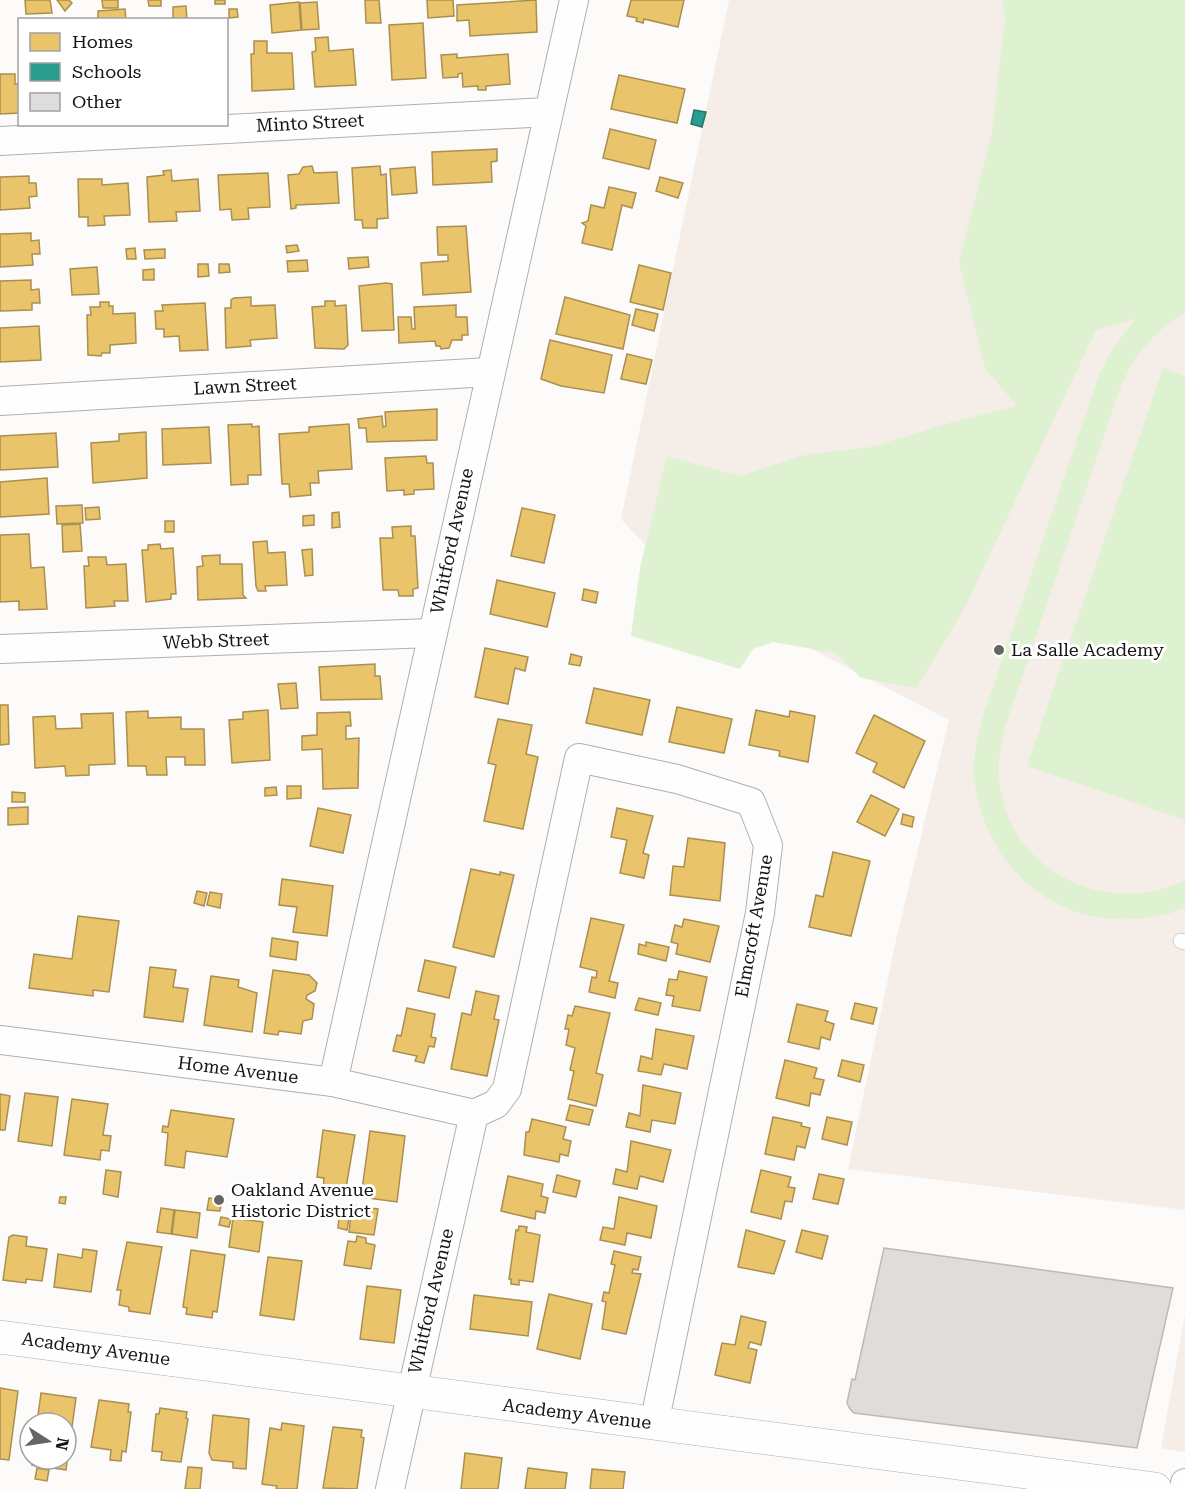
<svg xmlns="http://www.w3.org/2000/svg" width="1185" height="1489" viewBox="0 0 1185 1489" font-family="'Roboto Serif',serif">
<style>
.built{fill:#f5ede7}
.green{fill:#def1d1}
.homes{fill:#e9c46a;stroke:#aa8f50;stroke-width:1.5}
.schools{fill:#2a9d8f;stroke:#24746a;stroke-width:1.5}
.building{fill:#dfdddc;stroke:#bcbab8;stroke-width:1.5}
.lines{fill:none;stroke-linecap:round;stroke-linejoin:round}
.service-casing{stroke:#b1afad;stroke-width:16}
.minor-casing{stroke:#b1afad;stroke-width:30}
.tertiary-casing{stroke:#b1afad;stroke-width:34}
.service{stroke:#fffefe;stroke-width:15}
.minor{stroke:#fffefe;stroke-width:28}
.tertiary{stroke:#fffefe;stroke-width:33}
.poi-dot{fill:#676564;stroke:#fff;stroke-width:2}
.labels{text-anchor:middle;stroke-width:6;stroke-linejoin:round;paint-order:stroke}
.street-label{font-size:18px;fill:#161413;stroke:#fff}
.poi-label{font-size:18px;fill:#161413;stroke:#fff;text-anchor:start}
</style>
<rect width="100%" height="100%" fill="#fdfbf9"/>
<!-- built -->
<g class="built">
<path d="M729 0H1021L1185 181V1210L848 1169 896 940 949 720 678 580 621 519Z"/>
<path d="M1185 1314V1452L1161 1448Z"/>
</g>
<!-- green -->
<g class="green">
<path d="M1002 0H1185V313C1154 331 1136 353 1121 386L1005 727C1000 747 997 766 1000 786 1011 873 1109 918 1185 880V907C1163 918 1137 920 1113 919 1036 914 979 849 974 774 973 755 978 737 982 719L1099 375 1111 351 1135 319 1096 330 966 605 917 688 861 678 836 653 773 642 753 649 740 669 631 636 640 568 667 456 740 476 805 455 872 447 959 420 1017 406 985 368 959 262 992 132 1005 16Z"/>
<path d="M1163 368 1185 376V820L1027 766Z"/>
</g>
<!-- homes -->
<g class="homes">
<path d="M25 0H50L52 13 26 14Z"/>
<path d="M57 0H69L72 3 65 11Z"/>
<path d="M102 0H118V8H103Z"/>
<path d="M148 0H161V6H149Z"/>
<rect x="215" y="0" width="10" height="4"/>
<path d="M365 0H379L381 23H366Z"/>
<path d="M427 0H453L454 16 428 18Z"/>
<path d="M536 0 537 32 470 36 469 20 457 21V5Z"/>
<path d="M631 0H684L678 27 644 19 643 23 636 21 637 18 627 16Z"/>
<path d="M299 2 301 30 272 33 270 5Z"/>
<path d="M317 2 319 29 302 30 300 3Z"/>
<path d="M186 6 187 20H173V7Z"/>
<path d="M125 9 126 20H98V11Z"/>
<path d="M229 9H237L238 17 229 18Z"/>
<path d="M423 23 426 78 392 80 389 25Z"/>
<path d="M328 37 329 51 353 49 356 85 315 87 312 52 316 51 315 38Z"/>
<path d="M254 41H267V53H292L294 89 252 91 251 54H254Z"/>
<path d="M457 54V58L508 54 510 84 486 86V90H478V86L463 87 462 73 458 74V77L443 78 441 55Z"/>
<path d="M0 74H15V84H20V113L0 114Z"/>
<path d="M619 75 685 89 677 123 611 109Z"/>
<path d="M610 129 656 140 649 169 603 158Z"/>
<path d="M497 149V161L491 162 492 182 433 185 432 152Z"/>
<path d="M312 166 314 173 337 172 339 203 296 205V208L291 209 288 175 299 174 303 167Z"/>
<path d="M380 166 381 175 386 174 388 218 377 219V228H363L362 220H355L352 168Z"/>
<path d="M415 167 417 193 392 195 390 169Z"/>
<path d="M171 170 172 181 198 179 200 211 176 212 177 221 149 222 147 177 164 175 163 171Z"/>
<path d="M268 173 270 207 248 208 249 219 232 220 231 209 220 210 218 175Z"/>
<path d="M29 176V183H36L37 196 29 197 30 208 0 210V177Z"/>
<path d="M660 177 683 183 678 198 656 191Z"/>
<path d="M78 179H102V185L128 183 130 215 104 216 105 225 88 226V217H79Z"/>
<path d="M609 187 636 193 632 208 622 205 612 250 582 243 586 226 582 223 588 221 591 205 604 208Z"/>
<path d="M466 226 471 292 423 295 421 263 448 261V255H438L437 227Z"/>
<path d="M31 233V241L39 240 40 254H32L33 265 0 267V234Z"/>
<path d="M297 245 299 251 287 253 286 246Z"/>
<path d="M135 248 136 259H127L126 249Z"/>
<path d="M165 249V258L145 259 144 250Z"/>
<path d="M368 257 369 267 349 269 348 258Z"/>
<path d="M307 260 308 271 288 272 287 261Z"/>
<path d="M198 264H208L209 276 198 277Z"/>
<path d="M219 264H229L230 272 219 273Z"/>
<path d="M639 265 671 273 663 310 630 302Z"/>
<path d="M97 267 99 294 72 295 70 269Z"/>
<path d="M154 269V280H143V270Z"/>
<path d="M31 280V290L39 289 40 303H32V310L0 311V281Z"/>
<path d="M386 283 392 284 394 330 362 331 359 286Z"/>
<path d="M251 297V306L275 305 277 338 250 340 251 346 226 348 225 308H231V300L234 298Z"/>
<path d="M565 297 630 315 623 349 556 334Z"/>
<path d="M325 301H335V306L346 305 348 345 344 349 315 348 312 307 325 306Z"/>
<path d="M100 302H109V306H113V314L135 313 136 343 110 345V353H102L101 356 88 355 87 315H91L90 307H100Z"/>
<path d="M205 303 208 350 180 351 179 336 164 337V329H156L155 311H163L162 305Z"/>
<path d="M456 305V317H467L468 335H462V340H452L449 348 441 349 440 346H436L435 341 399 343 398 317H411L412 329H415L414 307Z"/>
<path d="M636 309 658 314 654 331 632 325Z"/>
<path d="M39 326 41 360 0 362V328Z"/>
<path d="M550 340 612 355 604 393 561 386 541 379Z"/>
<path d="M627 354 652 360 646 384 621 379Z"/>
<path d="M437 409V440L367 442 366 428H359L358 419 382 416 383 427 386 426 385 412Z"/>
<path d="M252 424V427L259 426 261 475H248V484L231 485 228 425Z"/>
<path d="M349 424 352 469 318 471 319 483H310L311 495 290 497 289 484H282L279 434 309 432V427Z"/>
<path d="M209 427 211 463 163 465 162 429Z"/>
<path d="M146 432 147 478 93 483 91 443 119 441V434Z"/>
<path d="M56 433 58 467 0 470V436Z"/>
<path d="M426 456 427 463H433L434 489 414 490V494L404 495V490L387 491 385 458Z"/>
<path d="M47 478 49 514 0 517V482Z"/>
<path d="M82 505 83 523 57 524 56 506Z"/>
<path d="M99 507 100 519 86 520 85 508Z"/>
<path d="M522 508 555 515 544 563 511 556Z"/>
<path d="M339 512 340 527 332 528V513Z"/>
<path d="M314 515V525L303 526V516Z"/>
<rect x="165" y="521" width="9" height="11"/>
<path d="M80 524 82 551 63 552 62 525Z"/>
<path d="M411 526V536H415L418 588 413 589V596H399L398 590H383L380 538H393L392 527Z"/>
<path d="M29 534 31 568 44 567 47 609 19 610V601L0 602V535Z"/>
<path d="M267 541 268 553 285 552 287 585 265 586 266 591H258L256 586 253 542Z"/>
<path d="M160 544 161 549 173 548 176 594H171V599L146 602 142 550H148V545Z"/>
<path d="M312 549 313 575 305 576 302 550Z"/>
<path d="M220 555V564H242L243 595 246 598 198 600 197 567 203 566 202 556Z"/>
<path d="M88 557H106L107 565 126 564 128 601H114L115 606 86 608 84 566H89Z"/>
<path d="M497 580 555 593 547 627 490 614Z"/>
<path d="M584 589 598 592 596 603 582 600Z"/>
<path d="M485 648 528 657 525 671 515 668 508 704 475 697Z"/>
<path d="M571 654 582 657 580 666 569 664Z"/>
<path d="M375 664V676H380L382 699 321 700 319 667Z"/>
<path d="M296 683 298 708 281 709 278 684Z"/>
<path d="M594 688 650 700 642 735 586 723Z"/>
<path d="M0 705H8L9 744 0 745Z"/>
<path d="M677 707 732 719 724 753 669 742Z"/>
<path d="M268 710 270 760 232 763 229 720 243 719V712Z"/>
<path d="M756 710 789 717 790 711 815 716 808 762 779 756 780 751 749 745Z"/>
<path d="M148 711V718L181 717V729H204L205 765H185V757H166L167 775H147L146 766H128L126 712Z"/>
<path d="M350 712 351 726H346V739L359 738 358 788 323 789 322 749 302 750V736L317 735V713Z"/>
<path d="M113 713 115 764 89 765V775L66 776 65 766 35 768 33 717 55 716 56 729 82 728 81 714Z"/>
<path d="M874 715 925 741 904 788 873 772 877 763 856 753Z"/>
<path d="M498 719 532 725 526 754 538 757 523 829 484 821 496 765 488 763Z"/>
<path d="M287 786H301V798L287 799Z"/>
<path d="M276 787 277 795 265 796V788Z"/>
<path d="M12 792 25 793V802H12Z"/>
<path d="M871 795 899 809 885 836 857 822Z"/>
<path d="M28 807V824L8 825V808Z"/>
<path d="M318 808 351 815 343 853 310 846Z"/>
<path d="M617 808 653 816 643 853 649 855 644 878 620 873 627 840 611 837Z"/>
<path d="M903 814 914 817 912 827 901 824Z"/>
<path d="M688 838 725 843 720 901 670 895 673 866 684 867Z"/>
<path d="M833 852 870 861 851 936 809 927 816 895 823 897Z"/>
<path d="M471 869 500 875V872L514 875 494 957 453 947Z"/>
<path d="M282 879 333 886 327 936 293 932 297 907 279 905Z"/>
<path d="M197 891 207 893 204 906 194 903Z"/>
<path d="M210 892 222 894 220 908 207 905Z"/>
<path d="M78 916 119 921 109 992 93 990V996L29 988 34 954 72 959Z"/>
<path d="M591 918 624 925 609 981 618 983 615 998 589 992 592 977 596 978 597 971 580 967Z"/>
<path d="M684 919 719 926 710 962 676 954 678 944 671 942 675 925 682 927Z"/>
<path d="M272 938 298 942 296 960 270 956Z"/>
<path d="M646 942 669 947 666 961 638 954 639 944 646 946Z"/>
<path d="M425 960 456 967 449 998 418 991Z"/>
<path d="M150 967 176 970 173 987 188 989 183 1022 144 1017Z"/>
<path d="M273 970 309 975 317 983 315 991 307 995 306 999 314 1004 312 1019 303 1021 301 1034 279 1031 278 1035 264 1033Z"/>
<path d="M679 971 707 977 700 1011 672 1006 674 996 666 995 669 979 677 980Z"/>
<path d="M211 976 239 980 238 987 257 993 252 1032 204 1025Z"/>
<path d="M476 991 499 996 494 1019 499 1020 487 1076 451 1069 462 1013 471 1015Z"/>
<path d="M639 998 661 1003 658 1015 635 1010Z"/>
<path d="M855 1003 877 1008 873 1024 851 1019Z"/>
<path d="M797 1004 828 1011 825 1021 834 1024 830 1040 821 1037 819 1049 788 1042Z"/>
<path d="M575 1006 610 1013 596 1073 603 1075 596 1106 568 1099 574 1071 570 1070 575 1048 566 1045 569 1029H565L568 1015 572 1016Z"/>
<path d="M407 1008 435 1014 431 1037 436 1038 434 1047 429 1046 424 1063 415 1061 417 1056 393 1051 397 1035 401 1036Z"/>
<path d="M656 1029 694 1036 687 1069 664 1064 661 1075 638 1071 641 1056 652 1059Z"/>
<path d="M785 1060 817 1068 814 1078 824 1080 820 1095 811 1093 809 1106 776 1098Z"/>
<path d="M842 1060 864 1065 860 1082 838 1076Z"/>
<path d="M643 1085 681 1093 675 1124 652 1120 650 1132 626 1127 629 1113 640 1116Z"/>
<path d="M25 1093 58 1097 52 1146 18 1141Z"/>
<path d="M0 1094 10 1096 5 1130H0Z"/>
<path d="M72 1099 108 1104 103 1135 111 1136 109 1151 101 1150 100 1160 64 1155Z"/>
<path d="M570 1105 593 1110 589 1125 566 1120Z"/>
<path d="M171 1110 234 1119 227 1157 186 1151 184 1168 165 1165 168 1133 162 1132 163 1126 168 1127Z"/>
<path d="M773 1117 802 1123 801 1126 810 1128 805 1148 797 1146 794 1160 765 1154Z"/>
<path d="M827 1117 852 1122 847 1145 822 1139Z"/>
<path d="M532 1119 566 1127 563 1139 571 1141 568 1156 560 1154 559 1162 524 1155 526 1132H529Z"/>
<path d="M323 1130 355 1135 345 1194 323 1191 324 1178 317 1177Z"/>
<path d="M370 1131 405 1136 397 1202 361 1197Z"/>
<path d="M631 1141 671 1150 663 1182 640 1176 637 1189 613 1184 616 1169 627 1172Z"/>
<path d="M106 1170 121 1172 118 1197 103 1194Z"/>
<path d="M761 1170 791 1177 788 1187 795 1188 792 1202 785 1201 781 1219 751 1212Z"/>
<path d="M819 1174 844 1179 838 1204 813 1199Z"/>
<path d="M557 1175 580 1181 576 1197 553 1192Z"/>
<path d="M508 1176 543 1184 541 1196 548 1198 545 1213 536 1211 535 1219 501 1211Z"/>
<path d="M60 1197H66L65 1204 59 1203Z"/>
<path d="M619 1197 657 1206 651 1238 627 1233 625 1245 600 1240 603 1227 614 1229Z"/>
<path d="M209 1198 222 1200 220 1211 207 1210Z"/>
<path d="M352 1206 378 1209 374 1235 349 1232Z"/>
<path d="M161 1208 174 1210 171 1234 157 1232Z"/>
<path d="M175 1210 200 1213 197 1238 172 1234Z"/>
<path d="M221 1217 231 1219 229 1227 219 1225Z"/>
<path d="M339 1217 349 1218 347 1230 338 1228Z"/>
<path d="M233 1218 263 1222 259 1252 229 1247Z"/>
<path d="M519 1226 527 1227 526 1232 540 1235 533 1282 519 1280V1285L511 1284V1279H509L516 1230 518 1231Z"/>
<path d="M746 1230 785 1241 774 1274 738 1267Z"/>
<path d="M802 1230 828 1236 822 1259 796 1252Z"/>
<path d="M13 1235 27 1237 26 1246 47 1249 42 1281 26 1279V1283L3 1280 9 1237Z"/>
<path d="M357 1236 366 1238V1243L375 1245 371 1269 344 1265 348 1241 356 1242Z"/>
<path d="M127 1242 162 1247 150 1314 129 1311V1307L119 1305 121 1290H117Z"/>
<path d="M83 1249 97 1251 91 1292 54 1287 58 1254 82 1258Z"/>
<path d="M191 1250 225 1255 217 1312 213 1311 212 1318 186 1314 187 1308 183 1307Z"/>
<path d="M614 1251 641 1257 638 1270 633 1269 632 1273 641 1274 626 1334 602 1329 606 1302 602 1301 604 1292 609 1293 615 1265 611 1264Z"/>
<path d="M268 1257 302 1261 294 1320 260 1315Z"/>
<path d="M367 1286 401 1290 394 1343 360 1339Z"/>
<path d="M549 1294 592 1304 580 1359 537 1349Z"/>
<path d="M474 1295 532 1302 528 1336 470 1329Z"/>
<path d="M741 1316 766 1322 761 1345 750 1342 748 1348 757 1350 750 1383 715 1375 722 1343 735 1345Z"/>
<path d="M0 1388 18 1391 9 1460 0 1459Z"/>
<path d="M41 1393 76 1398 66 1470 32 1465 33 1459H66V1423H37Z"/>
<path d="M99 1400 129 1404 128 1412H131L126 1452 122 1451 121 1461 110 1460 111 1450 91 1447Z"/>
<path d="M160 1408 187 1412 186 1418 188 1419 181 1462 161 1460 162 1452 152 1451 156 1414H159Z"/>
<path d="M213 1415 249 1419 246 1469 233 1468V1462L212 1460 209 1453Z"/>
<path d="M282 1423 304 1426 297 1489H276L277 1486 262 1484 270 1428 281 1430Z"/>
<path d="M333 1427 362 1430 361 1437 364 1438 357 1489 323 1488Z"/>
<path d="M465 1453 502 1458 498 1489H461Z"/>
<path d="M188 1467 202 1468 200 1489H185Z"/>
<path d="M37 1468 49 1470 47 1481 35 1479Z"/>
<path d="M528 1468 567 1473 565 1489H525Z"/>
<path d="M592 1469 625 1472 623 1489H590Z"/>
</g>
<!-- schools -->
<path class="schools" d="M694 110 706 112 702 127 691 124Z"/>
<!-- building -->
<path class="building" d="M884 1248 1173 1288 1137 1448 854 1413 850 1409 847 1403 852 1379 855 1380Z"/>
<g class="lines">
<!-- service casing -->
<g class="service-casing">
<path id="service" d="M1181 941 1185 942"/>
</g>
<!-- minor casing -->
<g class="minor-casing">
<g id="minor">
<path d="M0 141 548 112"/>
<path d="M0 401 489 372"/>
<path d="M0 649 432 633"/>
<path d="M0 1040 333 1082 474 1114"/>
<path d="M333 1082 574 0"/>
<path d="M474 1114 496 1104 507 1089 579 758 677 779 751 802 768 845 760 913 654 1424"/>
<path d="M390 1489 474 1114"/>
<path d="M1184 1489 1185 1483"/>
</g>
</g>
<!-- tertiary casing -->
<g class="tertiary-casing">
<path id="tertiary" d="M0 1337 1155 1489"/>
</g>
<!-- service -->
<use href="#service" class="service"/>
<!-- minor -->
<use href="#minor" class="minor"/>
<!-- tertiary -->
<use href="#tertiary" class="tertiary"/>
</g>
<!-- markers -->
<g class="poi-dot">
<circle cx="999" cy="650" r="6"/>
<circle cx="219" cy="1200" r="6"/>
</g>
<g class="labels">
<!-- street labels -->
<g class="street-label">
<text transform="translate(310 123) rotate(-3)" y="6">Minto Street</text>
<text transform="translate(245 386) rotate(-3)" y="6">Lawn Street</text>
<text transform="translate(452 541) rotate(-78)" y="6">Whitford Avenue</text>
<text transform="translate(216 641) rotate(-2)" y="6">Webb Street</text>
<text transform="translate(754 926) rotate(-80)" y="6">Elmcroft Avenue</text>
<text transform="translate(238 1070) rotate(7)" y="6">Home Avenue</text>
<text transform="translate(431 1301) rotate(-77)" y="6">Whitford Avenue</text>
<text transform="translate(96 1349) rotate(8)" y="6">Academy Avenue</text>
<text transform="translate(577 1414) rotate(7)" y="6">Academy Avenue</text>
</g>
<!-- poi labels -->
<g class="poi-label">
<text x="1011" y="656">La Salle Academy</text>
<text x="231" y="1196">Oakland Avenue<tspan x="231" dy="21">Historic District</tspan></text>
</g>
</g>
<!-- legend -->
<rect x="18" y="18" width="210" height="108" fill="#ffffff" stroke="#a2a1a1" stroke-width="1.5"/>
<rect x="30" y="33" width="30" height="18" fill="#e9c46a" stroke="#a2a1a1" stroke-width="1.5"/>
<text x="72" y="48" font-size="18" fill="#161413">Homes</text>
<rect x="30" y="63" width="30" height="18" fill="#2a9d8f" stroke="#a2a1a1" stroke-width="1.5"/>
<text x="72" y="78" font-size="18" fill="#161413">Schools</text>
<rect x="30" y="93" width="30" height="18" fill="#dfdddc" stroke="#a2a1a1" stroke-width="1.5"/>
<text x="72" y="108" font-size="18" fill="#161413">Other</text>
<!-- north arrow -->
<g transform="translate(48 1441) rotate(102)"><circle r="28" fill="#ffffff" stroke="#a2a1a1" stroke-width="1.5"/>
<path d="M0-4.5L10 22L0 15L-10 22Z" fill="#676564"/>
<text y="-9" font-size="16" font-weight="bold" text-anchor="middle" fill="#161413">N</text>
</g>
</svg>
